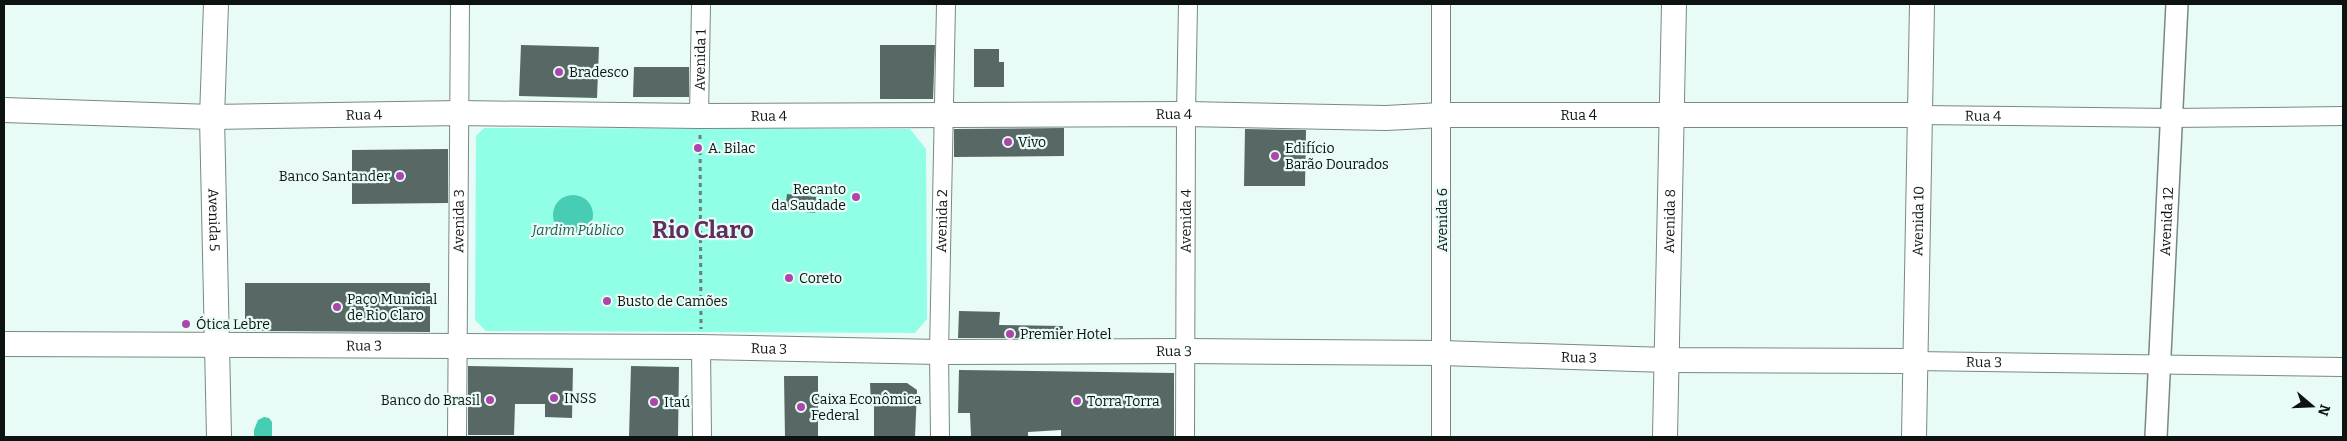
<svg xmlns="http://www.w3.org/2000/svg" width="2347" height="441" viewBox="0 0 2347 441" font-family="Bitter,serif">
<style>
.green{fill:#90ffe6}
.water{fill:#46cdb4}
.building{fill:#586864}
.lines{fill:none;stroke-linecap:round;stroke-linejoin:round}
.minor-casing{stroke:#788984;stroke-width:20}
.tertiary-casing{stroke:#788984;stroke-width:24}
.secondary-casing{stroke:#788984;stroke-width:26}
.path{stroke:#707d79;stroke-width:3;stroke-dasharray:4 4;stroke-linecap:butt}
.minor{stroke:#fff;stroke-width:18}
.tertiary{stroke:#fff;stroke-width:21}
.secondary{stroke:#fff;stroke-width:24}
.poi-dot{fill:#ab46aa;stroke:#e8fbf6;stroke-width:2}
.labels{text-anchor:middle;stroke-width:4.5;stroke-linejoin:round;paint-order:stroke}
.street-label{font-size:14px;fill:#0c1311;stroke:#e8fbf6}
.poi-label{font-size:14px;fill:#0c1311;stroke:#e8fbf6;text-anchor:start}
.park-label{font-size:14px;font-style:italic;fill:#255c50;stroke:#e8fbf6}
.town-label{font-size:24px;font-weight:bold;fill:#602e5f;stroke:#e8fbf6}
</style>
<rect width="100%" height="100%" fill="#e8fbf6"/>
<!-- green -->
<path class="green" d="M484 128 910 129 926 149 927 319 915 333 486 331 475 320 476 136Z"/>
<!-- water -->
<g class="water">
<circle cx="573" cy="215" r="20"/>
<path d="M264 417 269 418 272 422V437H254V430L258 420Z"/>
</g>
<!-- building -->
<g class="building">
<path d="M521 45 599 47 597 98 519 96Z"/>
<path d="M880 45H935L933 99H880Z"/>
<path d="M974 49H999V62H1004V87H974Z"/>
<path d="M634 67H689V97H633Z"/>
<path d="M1064 128V156L954 157V129Z"/>
<path d="M1245 129 1306 130 1305 186H1244Z"/>
<path d="M448 149V203L352 204V150Z"/>
<path d="M787 194 816 197 815 213 785 210Z"/>
<path d="M245 283H430V332L245 331Z"/>
<path d="M959 311 1000 312 999 325 1063 326V338H958Z"/>
<path d="M468 366 573 368 572 418 545 417V404H515L514 435H468Z"/>
<path d="M631 366 679 367 678 437H629Z"/>
<path d="M959 370 1174 373V437H1061V430L1028 432V437H971L970 413H958Z"/>
<path d="M784 376H818V437H785Z"/>
<path d="M870 383H907L917 390 915 437H874V406H871Z"/>
</g>
<g class="lines">
<!-- minor casing -->
<g class="minor-casing">
<g id="minor">
<path id="s1" d="M1919 115 2171 118 2343 116"/>
<path id="s2" d="M699 116 701 4"/>
<path d="M701 347 702 437"/>
<path id="s3" d="M1915 361 2343 367"/>
<path id="s4" d="M457 437 460 4"/>
<path id="s5" d="M940 437 939 352 946 4"/>
<path id="s6" d="M1185 437 1186 114 1188 4"/>
<path d="M1441 437V4"/>
</g>
</g>
<!-- tertiary casing -->
<g class="tertiary-casing">
<g id="tertiary">
<path id="s7" d="M2156 437 2177 4"/>
</g>
</g>
<!-- secondary casing -->
<g class="secondary-casing">
<g id="secondary">
<path id="s8" d="M216 4 212 117 219 437"/>
<path id="s9" d="M4 110 212 117 460 113 699 116 1186 114 1386 118 1442 115H1919"/>
<path id="s10" d="M4 344 701 347 939 352 1186 351 1441 353 1667 360 1915 361"/>
<path id="s11" d="M1665 437 1674 4"/>
<path id="s12" d="M1914 437 1922 4"/>
</g>
</g>
<!-- path -->
<path class="path" d="M700 135 701 329"/>
<!-- minor -->
<use href="#minor" class="minor"/>
<!-- tertiary -->
<use href="#tertiary" class="tertiary"/>
<!-- secondary -->
<use href="#secondary" class="secondary"/>
</g>
<!-- markers -->
<g class="poi-dot">
<circle cx="559" cy="72" r="5"/>
<circle cx="1008" cy="142" r="5"/>
<circle cx="698" cy="148" r="5"/>
<circle cx="1275" cy="156" r="5"/>
<circle cx="400" cy="176" r="5"/>
<circle cx="856" cy="197" r="5"/>
<circle cx="789" cy="278" r="5"/>
<circle cx="607" cy="301" r="5"/>
<circle cx="337" cy="307" r="5"/>
<circle cx="186" cy="324" r="5"/>
<circle cx="1010" cy="334" r="5"/>
<circle cx="554" cy="398" r="5"/>
<circle cx="490" cy="400" r="5"/>
<circle cx="1077" cy="401" r="5"/>
<circle cx="654" cy="402" r="5"/>
<circle cx="801" cy="407" r="5"/>
</g>
<g class="labels">
<!-- street labels -->
<g class="street-label">
<text dy="5" stroke="none"><textPath href="#s2" startOffset="56">Avenida 1</textPath></text>
<text dy="5" stroke="none"><textPath href="#s9" startOffset="1170">Rua 4</textPath></text>
<text dy="5" stroke="none"><textPath href="#s9" startOffset="1575">Rua 4</textPath></text>
<text dy="5" stroke="none"><textPath href="#s9" startOffset="360">Rua 4</textPath></text>
<text dy="5" stroke="none"><textPath href="#s9" startOffset="765">Rua 4</textPath></text>
<text dy="5" stroke="none"><textPath href="#s1" startOffset="64">Rua 4</textPath></text>
<text dy="5" stroke="none"><textPath href="#s8" startOffset="216">Avenida 5</textPath></text>
<text dy="5" stroke="none"><textPath href="#s5" startOffset="216">Avenida 2</textPath></text>
<text dy="5" stroke="none"><textPath href="#s6" startOffset="216">Avenida 4</textPath></text>
<text transform="translate(1442 220) rotate(-90)" y="5">Avenida 6</text>
<text dy="5" stroke="none"><textPath href="#s11" startOffset="216">Avenida 8</textPath></text>
<text dy="5" stroke="none"><textPath href="#s12" startOffset="216">Avenida 10</textPath></text>
<text dy="5" stroke="none"><textPath href="#s7" startOffset="216">Avenida 12</textPath></text>
<text dy="5" stroke="none"><textPath href="#s4" startOffset="216">Avenida 3</textPath></text>
<text dy="5" stroke="none"><textPath href="#s10" startOffset="360">Rua 3</textPath></text>
<text dy="5" stroke="none"><textPath href="#s10" startOffset="765">Rua 3</textPath></text>
<text dy="5" stroke="none"><textPath href="#s10" startOffset="1170">Rua 3</textPath></text>
<text dy="5" stroke="none"><textPath href="#s10" startOffset="1575">Rua 3</textPath></text>
<text dy="5" stroke="none"><textPath href="#s3" startOffset="69">Rua 3</textPath></text>
</g>
<!-- poi labels -->
<g class="poi-label">
<text x="569" y="77">Bradesco</text>
<text x="1018" y="147">Vivo</text>
<text x="708" y="153">A. Bilac</text>
<text x="1285" y="153">Edifício<tspan x="1285" dy="16">Barão Dourados</tspan></text>
<text x="390" y="181" text-anchor="end">Banco Santander</text>
<text x="846" y="194" text-anchor="end">Recanto<tspan x="846" dy="16">da Saudade</tspan></text>
<text x="799" y="283">Coreto</text>
<text x="347" y="304">Paço Municial<tspan x="347" dy="16">de Rio Claro</tspan></text>
<text x="617" y="306">Busto de Camões</text>
<text x="196" y="329">Ótica Lebre</text>
<text x="1020" y="339">Premier Hotel</text>
<text x="564" y="403">INSS</text>
<text x="811" y="404">Caixa Econômica<tspan x="811" dy="16">Federal</tspan></text>
<text x="480" y="405" text-anchor="end">Banco do Brasil</text>
<text x="1087" y="406">Torra Torra</text>
<text x="664" y="407">Itaú</text>
</g>
<!-- park labels -->
<g class="park-label">
<text x="578" y="235">Jardim Público</text>
</g>
<!-- town labels -->
<g class="town-label">
<text x="703" y="238">Rio Claro</text>
</g>
</g>
<!-- border -->
<rect width="2347" height="441" fill="none" stroke="#0c1311" stroke-width="10"/>
<!-- north arrow -->
<g transform="translate(2312 406) rotate(109)" stroke="#e8fbf6" stroke-width="4" paint-order="stroke">
<path d="M0-4L9 19L0 12L-9 19Z" fill="#0c1311"/>
<text y="-8" font-size="14" font-weight="bold" text-anchor="middle" fill="#0c1311">N</text>
</g>
</svg>
